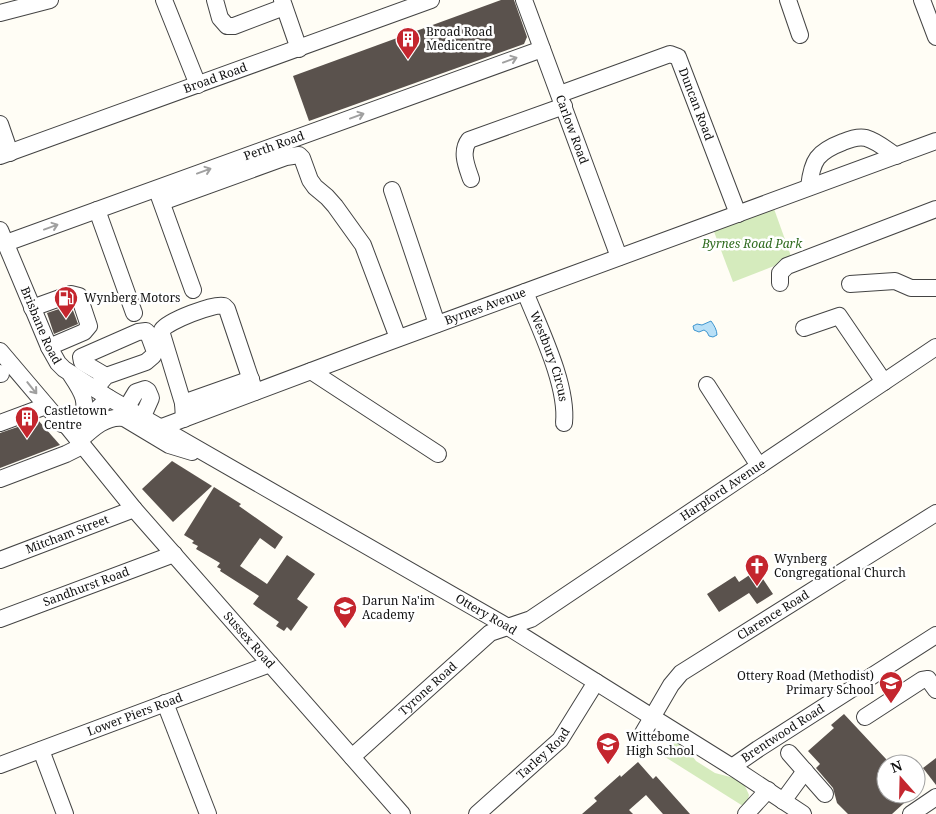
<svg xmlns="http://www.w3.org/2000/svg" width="936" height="814" viewBox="0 0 936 814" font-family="'Noto Serif',serif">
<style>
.green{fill:#d5ebbd}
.water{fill:#b9e0f7;stroke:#3f96cf}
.building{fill:#5a524d}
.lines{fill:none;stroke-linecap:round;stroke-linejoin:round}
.minor-casing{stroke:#444;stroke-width:18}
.minor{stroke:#fff;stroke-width:16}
.oneway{stroke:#a0a0a0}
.labels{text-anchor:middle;stroke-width:5;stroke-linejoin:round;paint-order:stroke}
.poi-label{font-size:12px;fill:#111;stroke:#fff;text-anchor:start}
.street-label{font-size:12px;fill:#111;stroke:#fff}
.park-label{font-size:12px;font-style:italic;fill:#2f6b1f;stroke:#fff}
</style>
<rect width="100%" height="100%" fill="#fffdf5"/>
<!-- green -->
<g class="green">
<path d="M773 206 792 259 733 282 713 229Z"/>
<path d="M672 739 685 746 696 761 715 773 734 778 744 784 749 795 748 799 743 806 662 755Z"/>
</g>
<!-- water -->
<path class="water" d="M711 321C714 325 717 330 717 335L713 337 709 336 707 332 704 330 699 332 694 330 693 326 697 324 702 325Z"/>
<!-- building -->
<g class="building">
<path d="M501 0H514L527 37 524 44 309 121 293 76Z"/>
<path d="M71 305 78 324 54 334 47 313Z"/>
<path d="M38 420 60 445 0 468V433Z"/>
<path d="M172 461 212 486 173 522 142 489Z"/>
<path d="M214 487 241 504 239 506 283 537 275 549 260 538 240 566 267 584 287 555 315 574 297 599 308 607 291 631 287 627 284 631 276 626 279 622 253 604 259 596 220 571 221 569 217 567 220 563 196 549 198 546 192 543 194 541 184 535Z"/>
<path d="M757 570 773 594 757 604 749 593 719 612 707 594 735 576 739 582Z"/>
<path d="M844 714 886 759V794H914L892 814H848L837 803 833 788 816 768 820 764 808 751 834 728 831 725Z"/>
<path d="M936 758V785L923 768Z"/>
<path d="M638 762 653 779 656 776 690 814H663L646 795 629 810 633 814H582L597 801 594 798 620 775 621 777Z"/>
</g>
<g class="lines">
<!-- minor casing -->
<g class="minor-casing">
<g id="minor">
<path d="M164 0 198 85"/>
<path d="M215 0 220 18 227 26H234L284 7"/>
<path d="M282 0 299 49"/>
<path id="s1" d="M524 0 619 257"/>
<path d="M788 0 800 35"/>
<path d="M922 0 936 37"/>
<path d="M0 13 50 0"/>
<path id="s2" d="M560 94 670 54 678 57 738 214"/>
<path d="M0 124 10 153"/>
<path id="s3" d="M0 156 431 0"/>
<path d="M471 179C467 167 460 152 469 140L564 106"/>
<path d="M809 187C812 160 817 152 843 142 850 139 858 136 866 138 877 141 887 150 896 156"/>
<path d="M392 190 437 324"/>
<path d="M158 193 193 290"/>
<path d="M162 202 286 157 299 155 302 158 310 180 315 187 327 197 335 206 363 245 398 338"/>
<path d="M97 210 134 313"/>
<path id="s4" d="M0 230 49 347 58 363 64 369 109 398 508 627 732 767 803 814"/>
<path id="s5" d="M6 243 542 49"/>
<path d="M780 283V273L787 266 936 209"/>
<path d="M850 284 895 281 911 288H936"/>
<path id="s6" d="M525 292C539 327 568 385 564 423"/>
<path d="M32 308 71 294 79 296 89 326 84 332 49 347"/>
<path d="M804 328 839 316 884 382"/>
<path d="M0 351 62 424C78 430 98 408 109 398"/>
<path d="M311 371 438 454"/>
<path d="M0 373 1 374"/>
<path d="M71 375C81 390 91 404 79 421"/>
<path d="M707 385 759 466"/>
<path d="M95 389 106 376 146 362 153 356 155 352 148 333 146 331 138 332 81 357 82 362 106 376"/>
<path d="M183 403 251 379"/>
<path d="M127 407 136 392 145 389 148 391 151 398 143 416"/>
<path d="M184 419 183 403 162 334V330C168 321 214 303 224 306L227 309 255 392"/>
<path d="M0 423 46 406"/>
<path id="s7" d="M67 426 134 509 402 814"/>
<path id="s8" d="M162 427 375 347 936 141"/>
<path d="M78 442C91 430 106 415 124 418L169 445 192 452"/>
<path d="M0 479 66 454 82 446"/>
<path id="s9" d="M0 560 134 509"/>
<path id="s10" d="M0 619 174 554"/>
<path d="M165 703 208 814"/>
<path d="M865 717 922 680 928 679 936 690"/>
<path id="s11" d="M643 733 671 685 681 673 936 513"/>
<path d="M41 750 65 814"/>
<path d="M789 753 825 794"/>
<path id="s12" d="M352 757 490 633 531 619 936 347"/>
<path id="s13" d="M0 765 270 664"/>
<path id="s14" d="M732 767 758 749 936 635"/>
<path d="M783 801 805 771"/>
<path id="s15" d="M477 814 560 740 596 682"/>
<path d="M746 814 768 790"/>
<path d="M911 814 936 797"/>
</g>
</g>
<!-- minor -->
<use href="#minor" class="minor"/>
</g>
<!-- one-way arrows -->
<defs><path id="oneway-shaft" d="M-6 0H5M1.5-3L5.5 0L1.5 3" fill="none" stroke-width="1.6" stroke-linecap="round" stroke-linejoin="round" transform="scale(1.25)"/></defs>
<g class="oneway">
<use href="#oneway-shaft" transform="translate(510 60) rotate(-20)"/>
<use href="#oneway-shaft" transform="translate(357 116) rotate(-20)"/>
<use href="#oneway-shaft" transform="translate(204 171) rotate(-20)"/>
<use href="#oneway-shaft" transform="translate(51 227) rotate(-20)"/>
<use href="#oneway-shaft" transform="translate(32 388) rotate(51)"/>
</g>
<!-- icons -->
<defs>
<g id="building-pin" transform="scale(1.25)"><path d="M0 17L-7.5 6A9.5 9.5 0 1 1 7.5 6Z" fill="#c4262e" stroke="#fff"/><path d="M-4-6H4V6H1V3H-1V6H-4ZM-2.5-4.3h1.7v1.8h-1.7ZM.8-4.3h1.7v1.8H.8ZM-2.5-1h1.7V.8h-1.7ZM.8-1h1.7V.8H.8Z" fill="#fff"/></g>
<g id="fuel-pin" transform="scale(1.25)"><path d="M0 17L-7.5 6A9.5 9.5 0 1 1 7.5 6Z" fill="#c4262e" stroke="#fff"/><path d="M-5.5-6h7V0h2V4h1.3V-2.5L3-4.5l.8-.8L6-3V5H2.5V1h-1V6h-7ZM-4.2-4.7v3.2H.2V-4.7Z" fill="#fff"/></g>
<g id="church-pin" transform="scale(1.25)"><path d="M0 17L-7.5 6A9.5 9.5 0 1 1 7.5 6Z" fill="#c4262e" stroke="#fff"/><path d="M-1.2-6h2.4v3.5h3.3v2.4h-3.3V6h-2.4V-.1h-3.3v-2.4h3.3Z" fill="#fff"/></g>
<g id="school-pin" transform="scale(1.25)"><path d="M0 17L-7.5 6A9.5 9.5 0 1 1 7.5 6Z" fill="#c4262e" stroke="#fff"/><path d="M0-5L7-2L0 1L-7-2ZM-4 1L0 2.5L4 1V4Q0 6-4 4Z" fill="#fff"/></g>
</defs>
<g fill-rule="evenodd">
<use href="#building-pin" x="408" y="39"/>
<use href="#fuel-pin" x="66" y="298"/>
<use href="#building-pin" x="27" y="418"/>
<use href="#church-pin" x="757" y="566"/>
<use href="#school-pin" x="345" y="608"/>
<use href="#school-pin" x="891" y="683"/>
<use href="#school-pin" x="608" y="744"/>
</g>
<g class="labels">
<!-- poi labels -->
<g class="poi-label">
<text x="426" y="36">Broad Road<tspan x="426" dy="14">Medicentre</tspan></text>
<text x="84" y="302">Wynberg Motors</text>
<text x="44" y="415">Castletown<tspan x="44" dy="14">Centre</tspan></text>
<text x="774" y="563">Wynberg<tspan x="774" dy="14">Congregational Church</tspan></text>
<text x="362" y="605">Darun Na'im<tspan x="362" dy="14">Academy</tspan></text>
<text x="874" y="680" text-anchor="end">Ottery Road (Methodist)<tspan x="874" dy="14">Primary School</tspan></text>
<text x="626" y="741">Wittebome<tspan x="626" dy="14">High School</tspan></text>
</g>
<!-- street labels -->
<g class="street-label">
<text dy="4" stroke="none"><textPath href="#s3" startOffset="229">Broad Road</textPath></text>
<text dy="4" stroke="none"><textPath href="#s2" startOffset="176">Duncan Road</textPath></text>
<text dy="4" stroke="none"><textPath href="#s1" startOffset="138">Carlow Road</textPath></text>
<text dy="4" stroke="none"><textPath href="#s5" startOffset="285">Perth Road</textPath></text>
<text dy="4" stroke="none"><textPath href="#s8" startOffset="345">Byrnes Avenue</textPath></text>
<text dy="4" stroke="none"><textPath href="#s4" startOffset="104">Brisbane Road</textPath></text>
<text dy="4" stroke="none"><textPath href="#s6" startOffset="69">Westbury Circus</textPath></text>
<text dy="4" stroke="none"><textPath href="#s12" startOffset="460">Harpford Avenue</textPath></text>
<text dy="4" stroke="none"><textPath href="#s9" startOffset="72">Mitcham Street</textPath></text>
<text dy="4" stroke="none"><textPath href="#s10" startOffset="92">Sandhurst Road</textPath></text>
<text dy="4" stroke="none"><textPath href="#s11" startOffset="180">Clarence Road</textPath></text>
<text dy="4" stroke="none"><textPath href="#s4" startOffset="642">Ottery Road</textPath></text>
<text dy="4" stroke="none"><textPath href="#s7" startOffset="281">Sussex Road</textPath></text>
<text dy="4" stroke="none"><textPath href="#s12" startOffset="102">Tyrone Road</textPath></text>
<text dy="4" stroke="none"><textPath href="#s13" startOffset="144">Lower Piers Road</textPath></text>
<text dy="4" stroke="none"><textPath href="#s14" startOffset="61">Brentwood Road</textPath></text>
<text dy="4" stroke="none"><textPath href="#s15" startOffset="90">Tarley Road</textPath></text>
</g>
<!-- park labels -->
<g class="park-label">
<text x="752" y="248">Byrnes Road Park</text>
</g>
</g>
<!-- north arrow -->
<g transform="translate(901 779) rotate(340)"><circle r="24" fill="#ffffff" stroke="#a0a0a0"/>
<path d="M0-4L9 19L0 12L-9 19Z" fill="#c4262e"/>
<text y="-8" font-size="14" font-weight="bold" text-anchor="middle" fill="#111111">N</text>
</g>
</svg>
